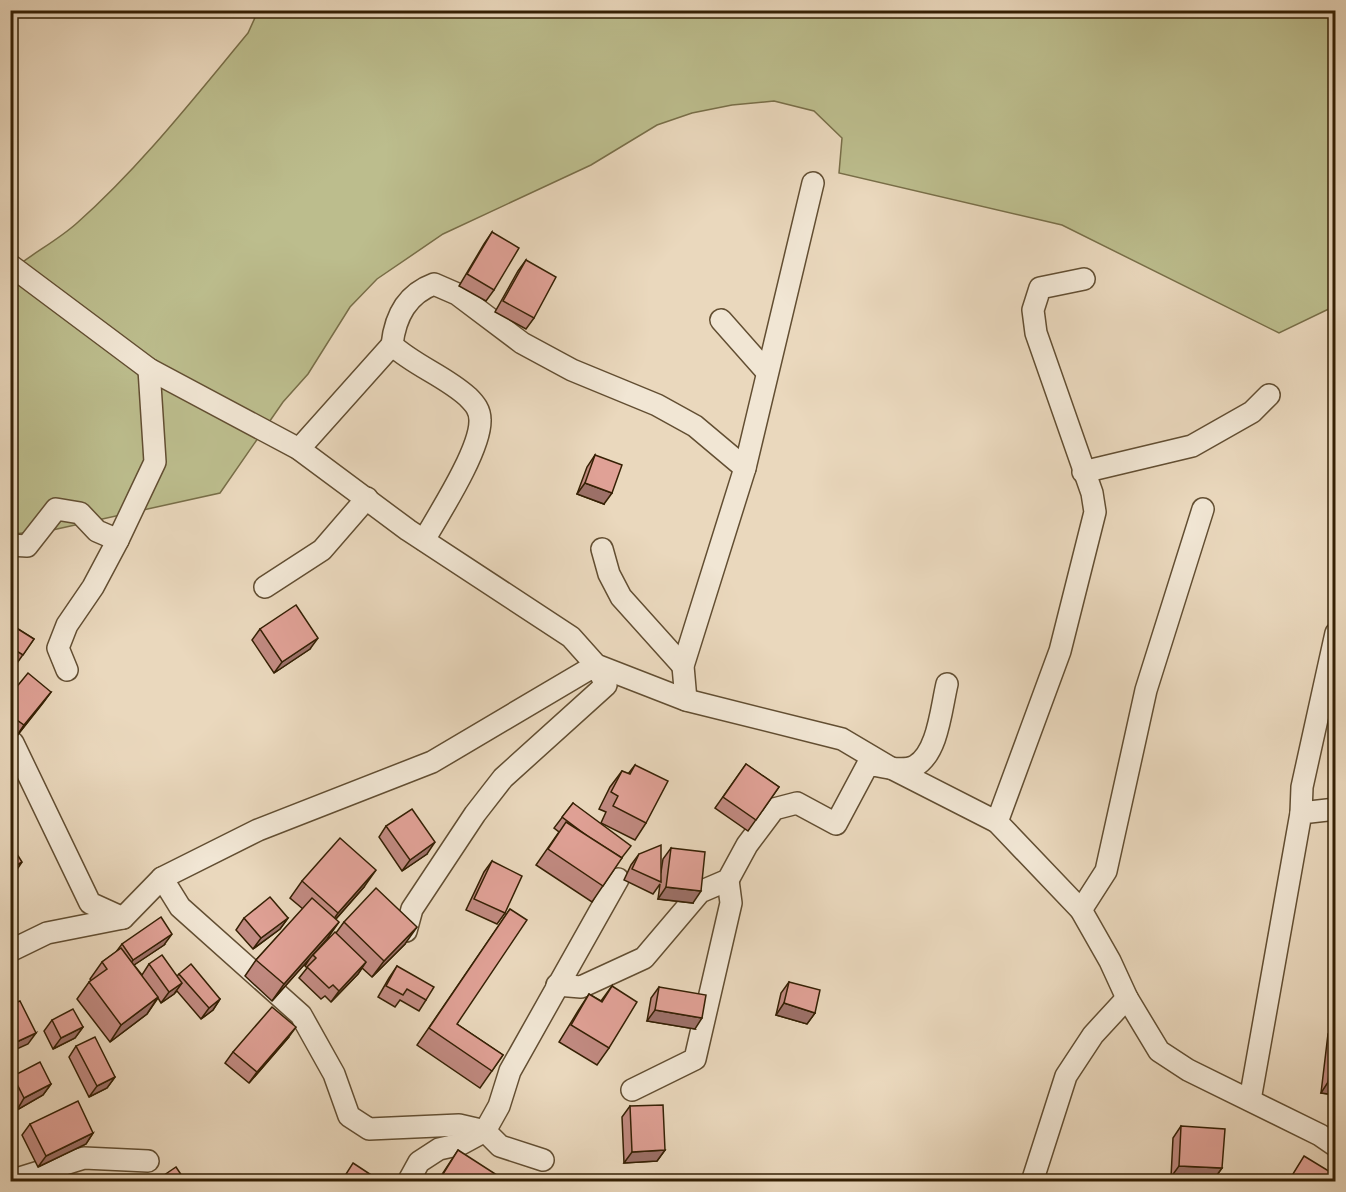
<svg xmlns="http://www.w3.org/2000/svg" width="1346" height="1192" viewBox="0 0 1346 1192" font-family="Vollkorn,serif">
<style>
.green{fill:#bcbd8d;stroke:#786e48;stroke-width:1.5}
.lines{fill:none;stroke-linecap:round;stroke-linejoin:round}
.street-casing{stroke:#624e32;stroke-width:24}
.street{stroke:#f1e6d4;stroke-width:21}
.wall{fill:#c18a81;stroke:#352004;stroke-width:1.5}
.shaded-wall{fill:#9d7169;stroke:#352004;stroke-width:1.5}
.building{fill:#e0a196;stroke:#352004;stroke-width:1.5}
</style>
<rect width="100%" height="100%" fill="#ead8bd"/>
<filter id="stains"><feTurbulence type="fractalNoise" baseFrequency=".00333" numOctaves="4"/><feColorMatrix values="0 0 0 0 .2 0 0 0 0 .09 0 0 0 0 .02 0 0 0 .5 -.17"/></filter>
<radialGradient id="worn" r=".72"><stop offset=".6" stop-color="#630" stop-opacity="0"/><stop offset="1" stop-color="#630" stop-opacity=".3"/></radialGradient>
<!-- green -->
<path class="green" d="M258 11H1335V306L1279 333 1062 225 839 173 842 138 814 111 774 101 732 105 692 113 657 125 591 165 443 234 377 279 350 307 308 374 283 402 220 493 48 531 11 534V271C31 254 57 241 77 223 141 166 194 98 248 33Z"/>
<g class="lines">
<!-- street casing -->
<g class="street-casing">
<g id="street">
<path d="M10 265 149 369 299 449 408 530 571 637 596 665 686 700 842 739 891 768 997 822 1081 910 1110 961 1127 998 1159 1051 1188 1070 1320 1135 1336 1146"/>
<path d="M721 320 767 372"/>
<path d="M299 449 392 345"/>
<path d="M1083 472 1192 446 1252 412 1269 395"/>
<path d="M424 540C439 514 481 449 480 420 480 410 475 404 468 397 445 376 415 366 392 345 395 317 407 294 434 284L457 294 522 343 572 370 657 405 695 426 745 468"/>
<path d="M10 545 27 546 56 509 80 513 97 531 118 540"/>
<path d="M602 549 609 574 621 597 683 666"/>
<path d="M265 587 322 550 367 498"/>
<path d="M67 670 58 648 67 625 93 587 118 540 155 462 149 369"/>
<path d="M686 700 683 666 745 468 813 183"/>
<path d="M13 743 90 903 123 918"/>
<path d="M1301 813 1302 787 1336 633"/>
<path d="M997 822 1060 651 1095 512 1092 493 1036 333 1033 310 1040 288 1084 279"/>
<path d="M162 878 180 907 301 1015 334 1074 349 1116 369 1129 459 1125 485 1131 500 1146 543 1160"/>
<path d="M1081 910 1106 871 1146 690 1203 509"/>
<path d="M10 951 47 933 123 918 162 878 258 830 432 762 596 665 606 685 503 778 475 814 412 909 406 931"/>
<path d="M557 985 581 987 644 958 700 892 728 880 747 845 774 809 797 803 836 824 868 764C881 766 902 773 915 766 938 753 941 709 947 684"/>
<path d="M632 1090 695 1059 731 903 728 880"/>
<path d="M1250 1100 1301 813 1336 809"/>
<path d="M10 1181 84 1158 148 1161"/>
<path d="M408 1182 419 1162 439 1149 461 1144 485 1131 499 1106 510 1071 618 879"/>
<path d="M1032 1182 1066 1076 1093 1035 1127 998"/>
</g>
</g>
<!-- street -->
<use href="#street" class="street"/>
</g>
<!-- wall -->
<g class="wall">
<path d="M492 232 494 290 486 301 459 286 484 244Z"/>
<path d="M526 260 534 318 526 329 495 312 518 271Z"/>
<path d="M595 455 604 504 577 494 587 467Z"/>
<path d="M10 624 34 639 15 666 10 663Z"/>
<path d="M260 629 310 649 274 673 252 640Z"/>
<path d="M51 692 16 737 10 732V695Z"/>
<path d="M746 764 779 787 748 831 715 808Z"/>
<path d="M635 765 646 823 635 840 601 823 606 812 599 809 610 787 622 771 628 774Z"/>
<path d="M573 803 615 868 592 902 536 865 559 832 554 828Z"/>
<path d="M386 826 427 854 402 871 379 837Z"/>
<path d="M671 848 693 903 658 899 660 884 653 894 624 880 631 865 639 854 661 872 663 859Z"/>
<path d="M492 861 505 913 497 924 466 910 484 872Z"/>
<path d="M302 881 364 887 336 919 327 939 336 933 344 922 405 944 372 977 362 968 358 974 331 1002 325 996 321 999 299 978 307 968 305 966 310 958 272 1001 245 976 256 960 303 909 290 898Z"/>
<path d="M510 909 457 1024 503 1055 480 1088 417 1045Z"/>
<path d="M244 918H288L280 929 253 949 236 930Z"/>
<path d="M122 944 164 945 134 965 142 975 149 964 177 976 179 974 220 999 213 1010 201 1019 177 991 174 994 161 1003 158 998 147 1014 110 1042 77 999 89 982 91 981 90 979 102 962 116 952Z"/>
<path d="M397 966 426 1000 419 1011 400 1000 395 1007 378 997 389 978Z"/>
<path d="M789 982 815 1013 807 1024 776 1015 781 993Z"/>
<path d="M612 986 609 1048 597 1065 559 1042 578 1011 589 994 601 1001Z"/>
<path d="M659 987 695 1029 647 1021 651 998Z"/>
<path d="M52 1020 83 1027 75 1038 53 1049 44 1031Z"/>
<path d="M1335 1023V1095L1321 1093 1328 1034Z"/>
<path d="M288 1038 249 1083 225 1063 233 1052Z"/>
<path d="M76 1046 115 1077 107 1088 89 1097 69 1057Z"/>
<path d="M13 1076 51 1084 43 1095 17 1110 10 1098V1079Z"/>
<path d="M630 1106 665 1150 657 1161 624 1163 622 1117Z"/>
<path d="M30 1124 93 1133 86 1144 38 1167 22 1135Z"/>
<path d="M1181 1126 1222 1168 1214 1179 1171 1177 1173 1138Z"/>
<path d="M458 1150 497 1182H437Z"/>
</g>
<!-- shaded-wall -->
<g class="shaded-wall">
<path d="M585 483 612 493 604 504 577 494Z"/>
<path d="M318 638 310 649 274 673 282 662Z"/>
<path d="M51 692 43 703 16 737 24 725Z"/>
<path d="M435 842 427 854 402 871 410 860Z"/>
<path d="M22 862 14 874 10 876V869Z"/>
<path d="M376 870 364 887 326 930 338 913Z"/>
<path d="M666 887 701 891 693 903 658 899Z"/>
<path d="M288 918 280 929 253 949 261 938Z"/>
<path d="M339 922 327 939 272 1001 284 984Z"/>
<path d="M417 927 405 944 372 977 384 961Z"/>
<path d="M172 934 164 945 125 971 133 960Z"/>
<path d="M366 962 358 974 331 1002 339 991Z"/>
<path d="M182 983 174 994 161 1003 169 992Z"/>
<path d="M158 997 147 1014 110 1042 121 1025Z"/>
<path d="M220 999 213 1010 201 1019 209 1008Z"/>
<path d="M784 1003 815 1013 807 1024 776 1015Z"/>
<path d="M655 1010 702 1018 695 1029 647 1021Z"/>
<path d="M83 1027 75 1038 53 1049 61 1038Z"/>
<path d="M296 1027 288 1038 249 1083 257 1072Z"/>
<path d="M36 1033 28 1044 10 1052V1045Z"/>
<path d="M115 1077 107 1088 89 1097 97 1086Z"/>
<path d="M1328 1082 1335 1083V1095L1321 1093Z"/>
<path d="M51 1084 43 1095 17 1110 24 1098Z"/>
<path d="M93 1133 86 1144 38 1167 46 1156Z"/>
<path d="M665 1150 657 1161 624 1163 632 1152Z"/>
<path d="M1179 1166 1222 1168 1214 1179 1171 1177Z"/>
</g>
<!-- building -->
<g class="building">
<path d="M492 232 519 248 494 290 467 274Z"/>
<path d="M526 260 556 277 534 318 503 301Z"/>
<path d="M595 455 622 465 612 493 585 483Z"/>
<path d="M296 605 318 638 282 662 260 629Z"/>
<path d="M10 624 34 639 23 655 10 647Z"/>
<path d="M28 673 51 692 24 725 10 715V695Z"/>
<path d="M746 764 779 787 756 820 723 797Z"/>
<path d="M635 765 668 781 646 823 613 806 618 796 611 792 622 771 630 774Z"/>
<path d="M573 803 631 846 620 860 622 858 590 838 562 817Z"/>
<path d="M412 809 435 842 410 860 386 826Z"/>
<path d="M566 822 622 858 603 886 548 849Z"/>
<path d="M340 838 376 870 338 913 302 881Z"/>
<path d="M10 843 22 862 10 869Z"/>
<path d="M661 845V882L632 869 639 854Z"/>
<path d="M671 848 705 852 701 891 666 887Z"/>
<path d="M492 861 522 876 505 913 474 899Z"/>
<path d="M376 888 417 927 384 961 344 922Z"/>
<path d="M270 897 288 918 261 938 244 918Z"/>
<path d="M312 898 339 922 284 984 256 960Z"/>
<path d="M510 909 527 920 457 1024 503 1055 492 1071 429 1028Z"/>
<path d="M161 917 172 934 133 960 122 944Z"/>
<path d="M335 932 366 962 339 991 333 985 329 988 307 967 316 958 313 955Z"/>
<path d="M121 948 158 997 121 1025 89 982 107 969 102 962Z"/>
<path d="M162 955 182 983 169 992 149 964Z"/>
<path d="M191 964 220 999 209 1008 179 974Z"/>
<path d="M397 966 434 987 426 1000 407 989 403 995 386 986Z"/>
<path d="M789 982 820 990 815 1013 784 1003Z"/>
<path d="M612 986 637 1002 609 1048 571 1025 589 994 602 1002Z"/>
<path d="M659 987 706 995 702 1018 655 1010Z"/>
<path d="M20 1001 36 1033 10 1045V1005Z"/>
<path d="M272 1007 296 1027 257 1072 233 1052Z"/>
<path d="M73 1009 83 1027 61 1038 52 1020Z"/>
<path d="M1335 1027V1083L1328 1082Z"/>
<path d="M95 1037 115 1077 97 1086 76 1046Z"/>
<path d="M40 1062 51 1084 24 1098 13 1076Z"/>
<path d="M78 1101 93 1133 46 1156 30 1124Z"/>
<path d="M663 1105 665 1150 632 1152 630 1106Z"/>
<path d="M1181 1126 1225 1129 1222 1168 1179 1166Z"/>
<path d="M458 1150 500 1177 497 1182H455L443 1174Z"/>
<path d="M1304 1156 1332 1173 1327 1182H1288Z"/>
<path d="M353 1163 382 1182H341Z"/>
<path d="M176 1167 186 1182H154Z"/>
</g>
<!-- margin -->
<rect width="1346" height="1192" fill="none" stroke="#ead8bd" stroke-width="36"/>
<rect x="12" y="12" width="1322" height="1168" fill="none" stroke="#352004" stroke-width="3"/>
<rect x="18" y="18" width="1310" height="1156" fill="none" stroke="#352004" stroke-width="1.5"/>
<rect width="100%" height="100%" filter="url(#stains)"/>
<rect width="100%" height="100%" fill="url(#worn)"/>
</svg>
